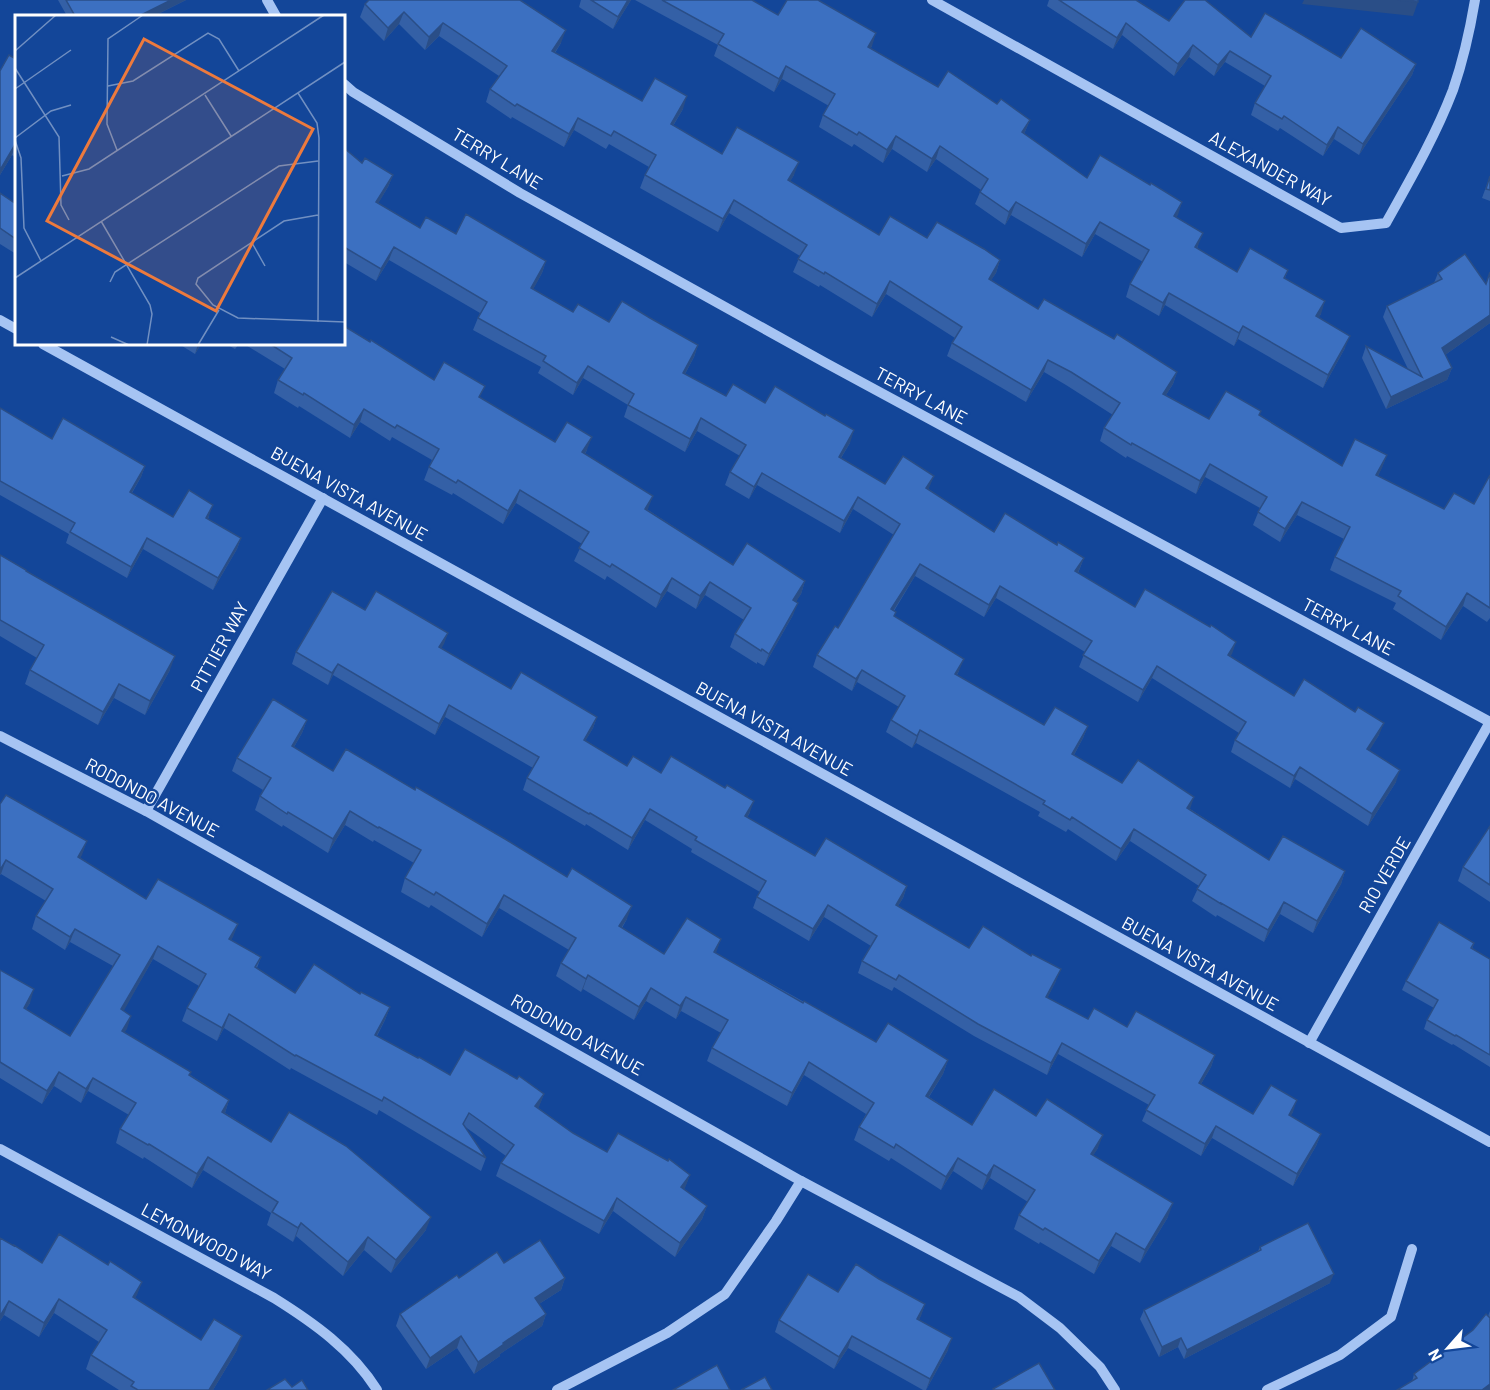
<svg xmlns="http://www.w3.org/2000/svg" width="1490" height="1390" viewBox="0 0 1490 1390" font-family="Barlow,sans-serif">
<style>
.lines{fill:none;stroke-linecap:round;stroke-linejoin:round}
.minor{stroke:#a6c4f3;stroke-width:10}
.wall{fill:#3460a6}
.shaded-wall{fill:#2a4e87}
.building{fill:#3c70c1;stroke:#2a4e87;stroke-width:1.5}
.labels{text-anchor:middle;stroke-width:5;stroke-linejoin:round;paint-order:stroke}
.street-label{font-size:18px;fill:#fff;stroke:#134699}
.inset-road{fill:none;stroke:#7190c2;stroke-width:1.5}
.view{fill:#ed7a3d;fill-opacity:0.15;stroke:#ed7a3d;stroke-width:3}
.inset-edge{fill:none;stroke:#fff;stroke-width:3}
</style>
<rect width="100%" height="100%" fill="#134699"/>
<g class="lines">
<!-- minor -->
<g class="minor">
<path d="M267 0 276 16"/>
<path d="M932 0 1341 228 1386 223C1410 180 1435 137 1453 90 1463 61 1470 30 1475 0"/>
<path d="M344 84 353 92 520 193 824 362 1490 722"/>
<path d="M0 320 16 329"/>
<path d="M43 344 1490 1142"/>
<path d="M0 736 146 811 801 1181 1019 1297 1060 1328 1100 1367 1115 1390"/>
<path d="M146 811 323 498"/>
<path d="M1309 1043 1490 722"/>
<path d="M0 1149 274 1298C314 1323 352 1350 377 1390"/>
<path d="M557 1390 667 1333 725 1294 776 1221 801 1181"/>
<path d="M1267 1390 1340 1355 1391 1317 1412 1249"/>
</g>
</g>
<!-- wall -->
<g class="wall">
<path d="M58 0H186L154 16H67Z"/>
<path d="M581 0H631L613 29 579 7Z"/>
<path d="M635 0H752L778 15 872 46 870 49 938 87 997 104 1030 120 1024 134 1087 178 1150 185 1182 202 1176 217 1198 246 1197 249 1237 272 1288 270 1285 278 1321 314 1318 318 1345 348 1323 388 1238 339 1234 346 1165 305 1159 316 1126 297 1130 284 1143 262 1095 234 1082 257 1011 215 1005 225 975 204 981 190 936 159 927 172 892 149 883 163 854 144 852 147 819 127 823 115 829 106 782 79 774 92 714 56 718 45Z"/>
<path d="M1049 0H1136L1169 21 1251 37 1341 58 1416 64 1412 75 1359 155 1334 139 1323 156 1280 128 1278 131 1251 115 1255 103 1265 86 1225 62 1214 76 1189 57 1174 76 1122 35 1113 49 1047 6Z"/>
<path d="M365 4 561 43 555 53 642 101 683 109 673 126 722 154 794 175 790 181 879 235 927 238 1000 260 996 273 991 280 1038 309 1114 339 1177 372 1173 384 1166 395 1209 419 1260 415 1342 466 1387 455 1378 476 1444 509 1474 504 1490 475V618L1487 622 1463 606 1441 640 1393 609 1396 603 1330 570 1335 557 1344 539 1297 515 1280 542 1253 525 1260 508 1205 477 1196 494 1127 456 1126 458 1100 441 1104 428 1113 415 1066 385 1044 372 1026 402 947 356 952 343 955 338 886 294 872 317 820 285 819 287 793 272 800 256 729 213 718 232 640 188 645 175 649 167 609 144 606 149 574 130 564 147 512 117 511 119 486 102 490 89 499 76 439 36 425 50 399 24 384 41 360 17Z"/>
<path d="M16 59V158L12 155 0 175V71Z"/>
<path d="M344 148 362 163 393 175 388 187 378 203 420 228 456 234 546 261 542 273 533 289 573 312 609 322 650 318 698 345 694 357 685 374 726 396 765 403 850 443 841 458 885 484 929 488 928 489 994 532 1057 545 1084 558 1078 573 1135 607 1210 627 1236 642 1230 657 1294 696 1379 735 1369 750 1396 782 1368 826 1295 779 1290 788 1231 752 1235 740 1239 733 1152 678 1138 702 1079 667 1085 652 996 598 984 617 915 576 894 611V617L959 671 957 675 1044 725 1088 726 1083 738 1074 755 1122 783 1190 809 1269 860 1345 871 1341 884 1313 933 1280 914 1264 942 1217 915 1216 917 1192 901 1199 886 1130 841 1116 861 1068 829 1066 832 1038 816 1040 812 916 743 912 748 886 732 891 720 899 707 857 682 852 691 813 667 817 655 838 628 894 535 853 509 840 533 757 485 749 499 725 485 730 472 740 456 697 431 685 452 624 417 628 405 583 378 573 395 538 373 541 367 473 330 480 313 389 260 376 281 344 262Z"/>
<path d="M1490 176V201L1482 198Z"/>
<path d="M0 193 16 204V254L0 244Z"/>
<path d="M1438 273 1490 323 1445 355 1452 368 1447 380 1386 409 1362 358 1366 346 1408 369 1383 317 1387 306 1434 283Z"/>
<path d="M179 344H201L195 354Z"/>
<path d="M226 344H239L235 349Z"/>
<path d="M244 344H344L481 398 555 442 587 450 585 454 648 510 733 565 805 581 801 594 796 601 793 615 764 666 757 662V664L730 647 735 634 744 620 705 595 696 609 667 591 656 608 607 576 605 580 574 561 582 544 516 503 503 524 453 493 452 495 424 480 429 467 432 460 392 437 390 441 360 422 350 438 299 406 298 408 274 393 278 380 285 369Z"/>
<path d="M0 408 52 439 145 466 141 477 132 493 173 517 209 516 208 519 241 538 237 549 213 590 143 549 127 578 66 543 69 534 0 495Z"/>
<path d="M0 555 170 670 145 715 114 698 98 725 25 684 30 670 37 658 0 636Z"/>
<path d="M365 610 448 633 441 648 511 689 597 717 593 728 585 741 627 766 661 773 750 812 747 818 815 856 907 886 903 898 898 906 969 948 1056 981 1047 998 1088 1019 1127 1027 1215 1055 1211 1067 1201 1084 1253 1114 1293 1112 1290 1116 1321 1134 1316 1146 1293 1186 1212 1138 1201 1156 1142 1121 1149 1105 1058 1054 1047 1075 974 1036 894 987 892 991 858 973 862 961 871 946 824 917 809 941 753 908 757 897 760 892 691 852 692 849 645 820 628 850 586 824 585 826 523 790 527 778 533 768 445 717 435 735 333 675 328 685 292 664 296 652Z"/>
<path d="M307 720 302 733 294 747 333 771 627 919 622 928 664 954 716 953 876 1042 948 1060 943 1074 929 1097 972 1125 1036 1116 1098 1148 1093 1155 1168 1217 1140 1263 1111 1246 1094 1274 1040 1242 1039 1244 1014 1229 1019 1215 1028 1202 990 1178 982 1190 953 1171 941 1190 891 1158 889 1161 854 1140 859 1127 866 1114 804 1075 787 1106 707 1061 712 1048 721 1033 681 1011 676 1019 646 1001 634 1020 583 989 581 992 556 976 561 963 569 950 499 908 482 937 431 905 429 908 401 892 405 878 414 863 374 840 373 842 345 825 328 853 283 825 282 827 255 810 260 796 263 790 232 771 237 758Z"/>
<path d="M0 804 87 841 80 858 146 899 238 924 231 940 261 957 257 968 295 993 360 994 390 1007 385 1020 377 1036 450 1075 517 1079 544 1094 538 1108 573 1133 607 1152 690 1175 684 1189 707 1206 702 1219 675 1257 613 1211 599 1234 496 1176 501 1163 506 1156 464 1126 486 1158 481 1171 379 1110 377 1115 291 1068 290 1070 224 1028 217 1041 182 1021 187 1008 199 986 153 959 123 1011 131 1016 124 1032 229 1100 225 1113 271 1142 426 1230 391 1273 364 1250 343 1276 296 1236 293 1242 267 1225 271 1213 203 1170 192 1188 144 1157 143 1159 116 1143 120 1129 129 1115 88 1091 81 1103 54 1086 42 1104 0 1078V970L30 1003 26 1009 70 1036 113 966 70 942 65 950 32 929 36 916 46 901 1 874 0 875Z"/>
<path d="M1490 826V902L1458 881 1463 867Z"/>
<path d="M1474 943 1472 949 1490 959V1067L1453 1044 1452 1045 1424 1029 1427 1020 1434 1008 1402 990 1406 981Z"/>
<path d="M0 1238 42 1263 108 1265 142 1282 135 1298 201 1340 237 1350 213 1390H119L86 1369 91 1355 99 1342 54 1313 39 1337 4 1315 0 1321Z"/>
<path d="M1260 1247 1330 1283 1184 1359 1178 1347 1159 1357 1140 1319 1144 1310 1258 1251Z"/>
<path d="M504 1263 565 1278 561 1290 539 1304 546 1314 542 1326 500 1354V1356L474 1374 457 1348 426 1369 396 1326 400 1314 459 1278Z"/>
<path d="M879 1279 925 1304 919 1320 948 1350 926 1390H923L848 1348 834 1369 775 1332 779 1320 838 1292Z"/>
<path d="M1490 1311V1390L1412 1382 1414 1374 1473 1330 1488 1316Z"/>
</g>
<!-- shaded-wall -->
<g class="shaded-wall">
<path d="M171 0H186L154 16H139Z"/>
<path d="M628 0H631L613 29 618 17Z"/>
<path d="M1304 0H1398L1418 2 1413 16 1302 4Z"/>
<path d="M404 12 399 24 384 41 388 28Z"/>
<path d="M443 23 439 36 425 50 429 37Z"/>
<path d="M1126 23 1122 35 1113 49 1117 38Z"/>
<path d="M566 30 561 43 547 64 552 51Z"/>
<path d="M876 33 872 46 864 60 868 47Z"/>
<path d="M1193 45 1189 57 1174 76 1178 64Z"/>
<path d="M1230 51 1225 62 1214 76 1218 65Z"/>
<path d="M1416 64 1412 75 1359 155 1363 144Z"/>
<path d="M786 66 782 79 774 92 779 79Z"/>
<path d="M687 96 683 109 666 137 671 124Z"/>
<path d="M578 118 574 130 564 147 569 134Z"/>
<path d="M1030 120 1025 132 1017 145 1022 132Z"/>
<path d="M1338 127 1334 139 1323 156 1327 145Z"/>
<path d="M896 136 892 149 883 163 887 150Z"/>
<path d="M16 143 12 155 0 175V170Z"/>
<path d="M940 146 936 159 927 172 932 159Z"/>
<path d="M799 162 794 175 784 192 788 180Z"/>
<path d="M393 175 388 187 372 214 376 202Z"/>
<path d="M734 200 729 213 718 232 723 219Z"/>
<path d="M1016 202 1011 215 1005 225 1009 212Z"/>
<path d="M1182 202 1178 215 1170 229 1174 216Z"/>
<path d="M1100 222 1095 234 1082 257 1086 244Z"/>
<path d="M1203 233 1198 246 1190 260 1195 247Z"/>
<path d="M394 247 389 260 376 281 381 269Z"/>
<path d="M1000 260 996 273 984 291 989 279Z"/>
<path d="M546 261 542 273 527 301 531 288Z"/>
<path d="M890 281 886 294 872 317 877 304Z"/>
<path d="M1169 293 1165 305 1159 316 1163 303Z"/>
<path d="M1325 301 1321 314 1312 329 1316 316Z"/>
<path d="M1490 315V323L1438 360 1442 348Z"/>
<path d="M1243 326 1238 339 1234 346 1239 333Z"/>
<path d="M1350 336 1345 348 1323 388 1328 375Z"/>
<path d="M198 344H201L195 354Z"/>
<path d="M698 345 694 357 679 385 683 373Z"/>
<path d="M1048 360 1044 372 1026 402 1031 390Z"/>
<path d="M588 366 583 378 573 395 577 383Z"/>
<path d="M1452 368 1447 380 1386 409 1391 397Z"/>
<path d="M1177 372 1173 384 1159 406 1163 394Z"/>
<path d="M364 409 360 422 350 438 354 425Z"/>
<path d="M701 418 697 431 685 452 690 439Z"/>
<path d="M854 430 850 443 834 469 839 457Z"/>
<path d="M592 437 587 450 578 465 582 452Z"/>
<path d="M1387 455 1382 468 1372 488 1376 475Z"/>
<path d="M1210 464 1205 477 1196 494 1200 481Z"/>
<path d="M145 466 141 477 125 504 130 492Z"/>
<path d="M762 473 757 485 749 499 754 487Z"/>
<path d="M934 476 929 488 921 500 926 488Z"/>
<path d="M520 490 516 503 503 524 508 511Z"/>
<path d="M653 496 648 509 641 521 645 509Z"/>
<path d="M858 497 853 509 840 533 844 521Z"/>
<path d="M1302 502 1297 515 1280 542 1285 529Z"/>
<path d="M213 505 209 516 202 529 206 518Z"/>
<path d="M147 538 143 549 127 578 131 567Z"/>
<path d="M241 538 237 549 213 590 218 578Z"/>
<path d="M1084 558 1079 570 1071 583 1075 571Z"/>
<path d="M920 564 915 576 887 621 891 609Z"/>
<path d="M672 578 667 591 656 608 661 595Z"/>
<path d="M805 581 801 594 789 613 793 600Z"/>
<path d="M710 582 705 595 696 609 700 596Z"/>
<path d="M1000 586 996 598 984 617 989 605Z"/>
<path d="M1467 593 1463 606 1441 640 1446 627Z"/>
<path d="M798 603 793 615 764 666 769 654Z"/>
<path d="M448 633 444 644 435 659 439 647Z"/>
<path d="M1236 642 1232 654 1223 667 1228 655Z"/>
<path d="M175 656 170 670 145 715 150 701Z"/>
<path d="M964 659 959 671 950 686 955 674Z"/>
<path d="M338 664 333 675 328 685 332 673Z"/>
<path d="M1157 666 1152 678 1138 702 1143 690Z"/>
<path d="M862 670 857 682 852 691 856 679Z"/>
<path d="M119 684 114 698 98 725 103 712Z"/>
<path d="M449 705 445 717 435 735 439 724Z"/>
<path d="M597 717 593 728 579 752 584 740Z"/>
<path d="M307 720 302 733 287 759 292 746Z"/>
<path d="M1384 723 1379 735 1363 761 1367 749Z"/>
<path d="M1088 726 1083 738 1068 766 1072 754Z"/>
<path d="M920 730 916 743 912 748 917 736Z"/>
<path d="M1300 767 1295 779 1290 788 1294 776Z"/>
<path d="M1400 770 1396 782 1368 826 1372 814Z"/>
<path d="M1194 797 1190 809 1187 808Z"/>
<path d="M754 801 750 812 741 828 745 816Z"/>
<path d="M650 809 645 820 628 850 632 838Z"/>
<path d="M350 811 345 825 328 853 333 839Z"/>
<path d="M1134 829 1130 841 1116 861 1121 849Z"/>
<path d="M87 841 82 855 73 870 78 857Z"/>
<path d="M6 860 1 874 0 875V870Z"/>
<path d="M1345 871 1341 884 1313 933 1317 921Z"/>
<path d="M907 886 903 898 892 916 896 905Z"/>
<path d="M504 895 499 908 482 937 487 924Z"/>
<path d="M1284 902 1280 914 1264 942 1268 930Z"/>
<path d="M828 905 824 917 809 941 813 929Z"/>
<path d="M632 906 627 919 614 939 619 926Z"/>
<path d="M238 924 233 937 224 952 229 939Z"/>
<path d="M75 929 70 942 65 950 70 937Z"/>
<path d="M721 939 716 953 709 965 714 952Z"/>
<path d="M158 946 153 959 117 1023 121 1009Z"/>
<path d="M1061 969 1056 981 1042 1009 1046 997Z"/>
<path d="M588 975 583 989 581 992 586 979Z"/>
<path d="M651 988 646 1001 634 1020 639 1007Z"/>
<path d="M34 989 30 1003 19 1021 24 1008Z"/>
<path d="M686 997 681 1011 676 1019 680 1006Z"/>
<path d="M390 1007 385 1020 370 1048 375 1035Z"/>
<path d="M229 1014 224 1028 217 1041 222 1028Z"/>
<path d="M131 1016 127 1029 117 1044 122 1031Z"/>
<path d="M1062 1043 1058 1054 1047 1075 1051 1063Z"/>
<path d="M1215 1055 1211 1067 1195 1094 1199 1083Z"/>
<path d="M948 1060 943 1074 921 1109 926 1096Z"/>
<path d="M809 1062 804 1075 787 1106 792 1093Z"/>
<path d="M59 1072 54 1086 42 1104 47 1091Z"/>
<path d="M93 1078 88 1091 81 1103 86 1089Z"/>
<path d="M544 1094 539 1107 530 1119 535 1106Z"/>
<path d="M229 1100 225 1113 222 1112Z"/>
<path d="M1297 1100 1293 1112 1285 1127 1289 1115Z"/>
<path d="M1216 1126 1212 1138 1201 1156 1205 1144Z"/>
<path d="M1321 1134 1316 1146 1293 1186 1297 1174Z"/>
<path d="M1103 1135 1098 1148 1086 1167 1091 1154Z"/>
<path d="M208 1157 203 1170 192 1188 197 1174Z"/>
<path d="M958 1158 953 1171 941 1190 946 1177Z"/>
<path d="M994 1165 990 1178 982 1190 987 1176Z"/>
<path d="M690 1175 685 1188 676 1200 681 1187Z"/>
<path d="M617 1198 613 1211 599 1234 604 1221Z"/>
<path d="M1173 1203 1168 1217 1140 1263 1145 1250Z"/>
<path d="M707 1206 702 1219 675 1257 680 1243Z"/>
<path d="M431 1217 426 1230 391 1273 396 1260Z"/>
<path d="M301 1223 296 1236 293 1242 298 1228Z"/>
<path d="M1116 1233 1111 1246 1094 1274 1099 1261Z"/>
<path d="M368 1237 364 1250 343 1276 348 1262Z"/>
<path d="M1334 1274 1330 1283 1184 1359 1187 1350Z"/>
<path d="M565 1278 561 1290 531 1309 535 1298Z"/>
<path d="M142 1282 137 1295 128 1310 133 1297Z"/>
<path d="M59 1299 54 1313 39 1337 44 1323Z"/>
<path d="M9 1301 4 1315 0 1321V1316Z"/>
<path d="M925 1304 921 1316 913 1331 917 1319Z"/>
<path d="M546 1314 542 1326 500 1354V1356L474 1374 478 1362 503 1343Z"/>
<path d="M242 1336 237 1350 213 1390H209Z"/>
<path d="M461 1336 457 1348 426 1369 430 1358Z"/>
<path d="M852 1336 848 1348 834 1369 839 1357Z"/>
<path d="M952 1338 948 1350 926 1390 930 1379Z"/>
<path d="M1181 1338 1178 1347 1159 1357 1162 1347Z"/>
<path d="M1490 1384V1390H1482Z"/>
</g>
<!-- building -->
<g class="building">
<path d="M66 0H171L139 16H74H75Z"/>
<path d="M369 0H520L566 30 552 51 642 101 655 78 687 96 671 124 722 154 737 127 799 162 788 180 879 235 890 216 927 238 937 222 984 249 1000 260 989 279 1038 309 1044 299 1114 339 1117 334 1177 372 1163 394 1209 419 1226 391 1261 411 1259 415 1342 466 1355 439 1387 455 1376 475 1444 509 1454 493 1474 504 1490 475V608L1467 593 1446 627 1398 596 1401 591 1335 557 1350 527 1302 502 1285 529 1258 512 1267 497 1210 464 1200 481 1132 443 1131 445 1104 428 1120 403 1071 372 1048 360 1031 390 952 343 962 327 890 281 877 304 825 272 824 274 798 259 807 245 734 200 723 219 645 175 656 155 614 131 611 136 578 118 569 134 517 104 515 106 490 89 507 66 443 23 429 37 404 12 388 28 365 4Z"/>
<path d="M591 0H628L618 17Z"/>
<path d="M662 0H752L778 15 787 0H818L876 33 868 47 938 87 948 71 997 104 1001 99 1030 120 1022 132 1087 178 1100 155 1150 185 1151 183 1182 202 1174 216 1203 233 1195 247 1237 272 1250 248 1288 270 1284 278 1325 301 1316 316 1350 336 1328 375 1243 326 1239 333 1169 293 1163 303 1130 284 1149 250 1100 222 1086 244 1016 202 1009 212 980 192 988 179 940 146 932 159 896 136 887 150 859 132 857 135 823 115 835 94 786 66 779 79 718 44 724 34Z"/>
<path d="M1059 0H1136L1169 21 1185 0H1205L1251 37 1265 13 1341 58 1361 28 1416 64 1363 144 1338 127 1327 145 1284 116 1282 119 1255 103 1271 76 1230 51 1218 65 1193 45 1178 64 1126 23 1117 38Z"/>
<path d="M1398 0H1418V2Z"/>
<path d="M9 55 16 59V143L0 170V71Z"/>
<path d="M344 148 362 163 365 158 393 175 376 202 420 228 426 217 456 234 466 214 546 261 531 288 573 312 578 304 609 322 622 301 650 318 698 345 683 373 726 396 733 384 765 403 775 386 825 416 826 414 854 430 839 457 885 484 903 456 934 476 926 488 994 532 1005 513 1057 545 1058 542 1084 558 1075 571 1135 607 1145 589 1210 627 1211 625 1236 642 1228 655 1294 696 1304 679 1355 712 1358 707 1384 723 1367 749 1400 770 1372 814 1300 767 1294 776 1235 740 1246 722 1157 666 1143 690 1083 655 1092 641 1000 586 989 605 920 564 891 609 896 612 894 616 964 659 955 674 1044 725 1055 707 1088 726 1072 754 1122 783 1138 760 1194 797 1187 808 1269 860 1283 836 1345 871 1317 921 1284 902 1268 930 1221 903V904L1197 889 1206 875 1134 829 1121 849 1072 817 1070 820 1043 804 1045 801 920 730 917 736 891 720 905 696 862 670 856 679 817 655 835 626 838 628 900 524 858 497 844 521 762 473 754 487 730 472 746 445 701 418 690 439 628 405 634 394 588 366 577 383 543 361 546 356 478 318 487 302 394 247 381 269 344 247Z"/>
<path d="M1490 176V190L1486 189Z"/>
<path d="M0 193 16 204V239L0 228Z"/>
<path d="M1465 254 1486 284 1490 272V315L1442 348 1452 368 1391 397 1366 346 1422 377 1387 306 1442 279 1438 273Z"/>
<path d="M344 326 370 342 371 340 434 380 444 362 485 386 479 397 555 442 567 422 592 437 582 452 653 496 645 509 733 565 747 543 805 581 793 600 798 603 769 654 762 649 761 651 735 634 751 608 710 582 700 596 672 578 661 595 612 564 610 567 579 548 589 532 520 490 508 511 458 480 456 483 429 467 439 449 397 425 395 428 364 409 354 425 304 393 303 395 278 380 292 358 270 344H344Z"/>
<path d="M0 408 52 439 63 418 145 466 130 492 173 517 189 490 213 505 206 518 241 538 218 578 147 538 131 567 70 532 75 523 0 481Z"/>
<path d="M0 555 26 570V571L175 656 150 701 119 684 103 712 30 670 44 645 0 620Z"/>
<path d="M332 591 365 610 376 591 448 633 439 647 511 689 521 672 597 717 584 740 627 766 633 756 661 773 671 756 725 788 727 785 754 801 745 816 815 856 826 838 907 886 896 905 969 948 983 926 1031 956 1032 954 1061 969 1046 997 1088 1019 1094 1008 1127 1027 1136 1011 1215 1055 1199 1083 1253 1114 1271 1085 1297 1100 1289 1115 1321 1134 1297 1174 1216 1126 1205 1144 1146 1110 1155 1095 1062 1043 1051 1063 978 1024 899 975 896 980 862 961 877 936 828 905 813 929 757 897 766 881 695 840 697 837 650 809 632 838 590 813 589 814 527 778 539 757 449 705 439 724 338 664 332 673 296 652Z"/>
<path d="M273 699 307 720 292 746 333 771 346 749 415 790 416 787 505 839 567 877 572 868 632 906 619 926 664 954 687 918 721 939 714 952 803 1003 804 1001 876 1042 888 1023 948 1060 926 1096 972 1125 994 1089 1036 1116 1047 1099 1103 1135 1091 1154 1173 1203 1145 1250 1116 1233 1099 1261 1045 1228 1043 1230 1019 1215 1035 1190 994 1165 987 1176 958 1158 946 1177 896 1144 894 1148 859 1127 874 1103 809 1062 792 1093 712 1048 728 1020 686 997 680 1006 651 988 639 1007 588 975 586 979 561 963 576 938 504 895 487 924 436 892 434 895 405 878 421 850 379 827 378 828 350 811 333 839 288 812 287 814 260 796 271 778 237 758Z"/>
<path d="M6 795 87 841 78 857 146 899 158 879 238 924 229 939 261 957 255 967 295 993 314 964 360 994 361 992 390 1007 375 1035 418 1058 419 1057 450 1075 465 1049 517 1079 519 1076 544 1094 535 1106 573 1133 607 1152 618 1133 668 1161 669 1159 690 1175 681 1187 707 1206 680 1243 617 1198 604 1221 501 1163 514 1145 469 1113 463 1124 486 1158 384 1097 382 1101 296 1055 295 1056 229 1014 222 1028 187 1008 206 974 158 946 121 1009 131 1016 122 1031 191 1072 189 1075 229 1100 222 1112 271 1142 289 1112 346 1146 431 1217 396 1260 368 1237 348 1262 301 1223 298 1228 272 1212 278 1202 208 1157 197 1174 149 1144 148 1145 120 1129 136 1103 93 1078 86 1089 59 1072 47 1091 0 1062V970L34 989 24 1008 70 1036 120 955 75 929 70 937 36 916 53 889 6 860 0 870V804Z"/>
<path d="M1490 826V885L1463 867Z"/>
<path d="M1439 922 1474 943 1471 948 1490 959V1055L1456 1035 1455 1036 1427 1020 1438 1000 1406 981Z"/>
<path d="M1308 1223 1334 1274 1187 1350 1181 1338 1162 1347 1144 1310 1261 1250 1260 1247Z"/>
<path d="M59 1234 108 1265 110 1261 142 1282 133 1297 201 1340 214 1319 242 1336 209 1390H138L131 1386 134 1382 91 1355 107 1330 59 1299 44 1323 9 1301 0 1316V1238L14 1246V1245L42 1263Z"/>
<path d="M540 1240 565 1278 535 1298 546 1314 503 1343 504 1344 478 1362 461 1336 430 1358 400 1314 457 1275 459 1278 497 1252 504 1263Z"/>
<path d="M856 1264 879 1279 925 1304 917 1319 952 1338 930 1379 852 1336 839 1357 779 1320 808 1274 838 1292Z"/>
<path d="M1486 1314 1490 1318V1384L1482 1390H1397L1417 1378 1414 1374 1473 1330Z"/>
<path d="M1039 1363 1055 1390H994L993 1389Z"/>
<path d="M717 1365 730 1390H673Z"/>
<path d="M765 1377 772 1390H741Z"/>
<path d="M285 1379 292 1387 302 1380 308 1390H267Z"/>
</g>
<g class="labels">
<!-- street labels -->
<g class="street-label">
<text transform="translate(497 159) rotate(31)" y="6">TERRY LANE</text>
<text transform="translate(1270 169) rotate(29)" y="6">ALEXANDER WAY</text>
<text transform="translate(921 396) rotate(28)" y="6">TERRY LANE</text>
<text transform="translate(349 494) rotate(29)" y="6">BUENA VISTA AVENUE</text>
<text transform="translate(1348 627) rotate(28)" y="6">TERRY LANE</text>
<text transform="translate(220 647) rotate(-61)" y="6">PITTIER WAY</text>
<text transform="translate(774 729) rotate(29)" y="6">BUENA VISTA AVENUE</text>
<text transform="translate(152 798) rotate(28)" y="6">RODONDO AVENUE</text>
<text transform="translate(1385 875) rotate(-60)" y="6">RIO VERDE</text>
<text transform="translate(1200 964) rotate(29)" y="6">BUENA VISTA AVENUE</text>
<text transform="translate(577 1035) rotate(29)" y="6">RODONDO AVENUE</text>
<text transform="translate(206 1242) rotate(28)" y="6">LEMONWOOD WAY</text>
</g>
</g>
<!-- overview -->
<g transform="translate(15 15)">
<rect width="330" height="330" fill="#134699"/>
<path class="inset-road" d="M0 36 41 0M0 53 44 122 46 190 54 205M93 71 118 66 193 18 204 24 224 56M0 74 56 35M283 78 302 108 304 123 303 307M190 80 216 121M0 123 36 96 56 90M0 125 6 143 9 213 26 246M102 135 92 109 93 24 128 0M47 161 74 154 309 0M303 200 269 206 183 263 181 269 198 290 223 303 330 307M86 206 135 290 137 299 132 330M237 228 250 251M0 263 330 47M95 267 100 257 264 151 303 146M96 322 114 330M183 330 204 295"/>
<path class="view" d="M129 24 298 114 201 296 32 206Z"/>
<rect width="330" height="330" class="inset-edge"/>
</g>
<!-- north arrow -->
<g transform="translate(1448 1348) rotate(242)" stroke="#134699" stroke-width="4.5" paint-order="stroke">
<path d="M0-4.5L10 22L0 15L-10 22Z" fill="#ffffff"/>
<text y="-9" font-size="16" font-weight="bold" text-anchor="middle" fill="#ffffff">N</text>
</g>
</svg>
